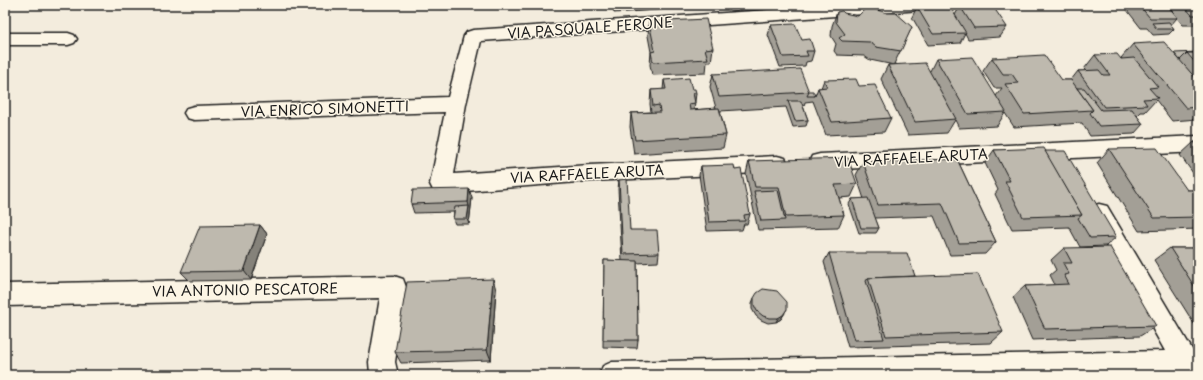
<svg xmlns="http://www.w3.org/2000/svg" width="1203" height="380" viewBox="0 0 1203 380" font-family="'Playpen Sans',sans-serif">
<style>
.lines{fill:none;stroke-linecap:round;stroke-linejoin:round}
.street-casing{stroke:#1c1c1c;stroke-width:3}
.street{fill:#fcf5e5;fill-rule:evenodd}
.wall{fill:#a39f96;stroke:#1c1c1c}
.shaded-wall{fill:#85827a;stroke:#1c1c1c}
.building{fill:#beb9ae;stroke:#1c1c1c}
.labels{text-anchor:middle;stroke-width:3;stroke-linejoin:round;paint-order:stroke}
.street-label{font-size:14px;fill:#1c1c1c;stroke:#fcf5e5}
</style>
<rect width="100%" height="100%" fill="#f3ecdd"/>
<filter id="ink" filterUnits="userSpaceOnUse"><feTurbulence type="fractalNoise" baseFrequency=".025" numOctaves="2"/><feDisplacementMap in="SourceGraphic" scale="8" xChannelSelector="R" yChannelSelector="G"/><feConvolveMatrix kernelMatrix="1 2 1 2 8 2 1 2 1" color-interpolation-filters="sRGB"/></filter>
<g filter="url(#ink)">
<g class="lines">
<!-- street casing -->
<g class="street-casing">
<g id="street">
<path d="M841 5H930L927 9 921 10 481 41 466 104 454 174 590 165 777 156 785 158 788 164 785 170 777 172 590 181 441 193 433 190 430 184 445 112 194 120 187 118 184 113 187 108 194 106 448 97 464 36 467 32 473 30Z"/>
<path d="M5 33H68L74 35 77 39 74 43 68 45H5Z"/>
<path d="M1198 136V152L820 170 812 168 809 162 812 156 820 154Z"/>
<path d="M1099 204 1107 206 1193 351 1198 350V375H599L603 366 612 362 1165 351 1088 213 1091 206Z"/>
<path d="M394 276 403 279 406 287 395 362 398 375 370 374 369 362 380 298 5 306V284Z"/>
</g>
</g>
<!-- street -->
<use href="#street" class="street"/>
</g>
<!-- wall -->
<g class="wall">
<path d="M612 5H714V6L614 13Z"/>
<path d="M1123 5H1198V25H1183L1177 18 1171 25 1174 29 1169 34 1153 35 1147 28H1141Z"/>
<path d="M960 6 1007 27 1000 37 968 39 965 33 960 43 928 45 912 17 917 7 955 15Z"/>
<path d="M837 12 912 27 894 64 930 71 936 59 996 96 1002 88H994L983 71 992 58 1062 80H1071L1078 71H1086L1084 69 1095 55 1122 59 1121 58 1133 44 1174 54 1198 52V119L1172 121 1156 100 1145 112H1141L1137 116 1143 124 1134 134 1090 136 1082 123 1014 127 1005 113 997 126 959 128 955 120 947 133 908 135 881 79 888 65H894L870 60 864 56 837 55 834 51 836 44 831 36 832 26Z"/>
<path d="M649 22 713 48 711 62H707L706 73 652 75 650 65 651 52 648 36Z"/>
<path d="M771 25 802 40 814 51 811 61 806 62 805 66 780 67 768 35Z"/>
<path d="M713 74 808 91 815 96 818 88H821L824 80 859 86 891 118 884 132 826 135 813 101 805 102 804 106H803L808 120 806 126 793 127 786 107 720 111 726 135 723 148 634 154 630 127 631 113 651 112 650 104 651 90H663L664 80 692 89 696 93 694 110 716 108 710 87Z"/>
<path d="M1194 142H1198V180L1180 155Z"/>
<path d="M1109 149 1187 190H1198V229L1139 231 1097 163Z"/>
<path d="M994 150 1045 151 1116 237 1106 246 1080 247 1069 227 1012 229 995 194 998 190 985 163Z"/>
<path d="M957 159 996 242 985 254 950 255 934 216 875 218 879 228 876 233H859L849 204 852 199H864L856 175 863 162Z"/>
<path d="M749 161 857 184 851 197 839 198 844 215 838 228 758 230 746 174Z"/>
<path d="M701 166 735 170 750 214 747 224H744L742 230 707 231 699 175Z"/>
<path d="M619 180 630 230 659 253 658 262 637 263 638 340 637 348 603 347 604 260 622 261 618 189Z"/>
<path d="M472 198 469 224H455L453 219 454 212 414 213 411 204Z"/>
<path d="M260 225 267 234 251 280 190 281 181 272Z"/>
<path d="M1064 248 1156 326 1140 336 1032 340 1013 297 1025 286 1053 285 1054 283 1050 275 1056 270 1051 260Z"/>
<path d="M1170 248H1198V330L1154 260Z"/>
<path d="M829 253 915 276 1003 332 991 343 848 347 824 262Z"/>
<path d="M496 290 491 360 401 363 395 352Z"/>
<path d="M754 298 785 313 781 319 776 322 768 323 761 320 756 316 752 309V303Z"/>
</g>
<!-- shaded-wall -->
<g class="shaded-wall">
<path d="M469 189 472 198 469 224 467 219 469 206 468 202Z"/>
<path d="M260 225 267 234 251 280 244 271Z"/>
<path d="M493 279 496 290 491 360 487 350Z"/>
<path d="M787 309 781 319 776 322 778 318Z"/>
</g>
<!-- building -->
<g class="building">
<path d="M949 5 966 33 933 34 917 7Z"/>
<path d="M974 5H992L1007 27 974 28 960 6Z"/>
<path d="M1139 5H1167L1178 18H1150Z"/>
<path d="M1183 5H1198V15H1192Z"/>
<path d="M871 8 887 13H896L912 27 901 51 876 47 870 42 842 41 839 38 845 34 836 22 837 12 842 11 844 13 858 16 865 9Z"/>
<path d="M706 19 713 48 705 49 708 59 653 62 651 52 655 51 649 22Z"/>
<path d="M1169 22 1174 29H1157L1152 23Z"/>
<path d="M795 24 802 40 810 39 814 51H806L808 56 783 57 771 25Z"/>
<path d="M1164 42 1198 81V107L1186 108 1133 44Z"/>
<path d="M1198 52V53H1187L1180 60 1174 53Z"/>
<path d="M1187 53H1198V66Z"/>
<path d="M1117 54 1121 59 1134 58 1158 87 1149 88 1158 98 1143 99 1147 105 1104 107 1078 71 1099 70 1103 75H1110L1095 55Z"/>
<path d="M1044 55 1062 80H1071L1093 110 1024 114 1005 84 1018 83 1012 74H1003L992 58Z"/>
<path d="M972 57 1006 112 968 114 936 59Z"/>
<path d="M925 63 956 119 915 122 888 65Z"/>
<path d="M800 69 809 92 719 97 713 74Z"/>
<path d="M689 78 692 89H695L696 93H693L695 103 689 104 690 110 719 108 726 135 635 140 631 113 660 112 659 105 653 106 651 90 666 89 664 80Z"/>
<path d="M856 79 859 86 875 85 891 118 832 122 818 88 827 87 824 80Z"/>
<path d="M1077 88H1084L1101 110 1132 109 1143 124 1099 126 1090 113 1093 110Z"/>
<path d="M808 91H813L815 96H807L809 92Z"/>
<path d="M788 101H801L808 120 795 121Z"/>
<path d="M1194 142H1198V147Z"/>
<path d="M1044 148 1082 215 1023 217 1005 181H1010L994 150Z"/>
<path d="M1157 148 1187 190H1198V217L1154 218 1109 149Z"/>
<path d="M1045 151H1065L1116 237 1090 238 1078 218 1082 215Z"/>
<path d="M848 158 857 184 835 185 844 215 786 217 779 187H755L749 161Z"/>
<path d="M957 159 996 242 959 243 942 203 878 205 863 162Z"/>
<path d="M734 165 735 170 741 169 750 214 744 215 745 221 709 222 701 166Z"/>
<path d="M627 179 630 230H657L659 253 623 254 619 180Z"/>
<path d="M469 189 468 202 411 204 413 190Z"/>
<path d="M778 190 785 220 761 221 754 191Z"/>
<path d="M868 198 879 228H861L852 199Z"/>
<path d="M469 206 467 219H453L455 207Z"/>
<path d="M260 225 244 271 181 272 200 226Z"/>
<path d="M1110 247 1156 326 1045 329 1025 286 1069 284 1064 275 1069 274 1063 263H1072L1064 248Z"/>
<path d="M1170 248H1198V292Z"/>
<path d="M829 253H907L915 276 868 278 866 281 884 339 854 340Z"/>
<path d="M604 260 637 261 638 340H603Z"/>
<path d="M978 274 1003 332 886 336 868 278Z"/>
<path d="M493 279 487 350 395 352 407 282Z"/>
<path d="M763 289 777 291 787 302V309L783 315 778 318H770L763 316 757 311 754 305V298L757 293Z"/>
</g>
</g>
<g class="labels">
<!-- street labels -->
<g class="street-label">
<text transform="translate(590 28) rotate(-4)" y="5">VIA PASQUALE FERONE</text>
<text transform="translate(325 109) rotate(-2)" y="5">VIA ENRICO SIMONETTI</text>
<text transform="translate(911 158) rotate(-3)" y="5">VIA RAFFAELE ARUTA</text>
<text transform="translate(587 174) rotate(-3)" y="5">VIA RAFFAELE ARUTA</text>
<text transform="translate(245 290) rotate(-1)" y="5">VIA ANTONIO PESCATORE</text>
</g>
</g>
<!-- margin -->
<rect width="1203" height="380" fill="none" stroke="#fcf5e5" stroke-width="20"/>
<rect x="10" y="10" width="1183" height="360" fill="none" stroke="#1c1c1c" stroke-width="1.5" filter="url(#ink)"/>
</svg>
